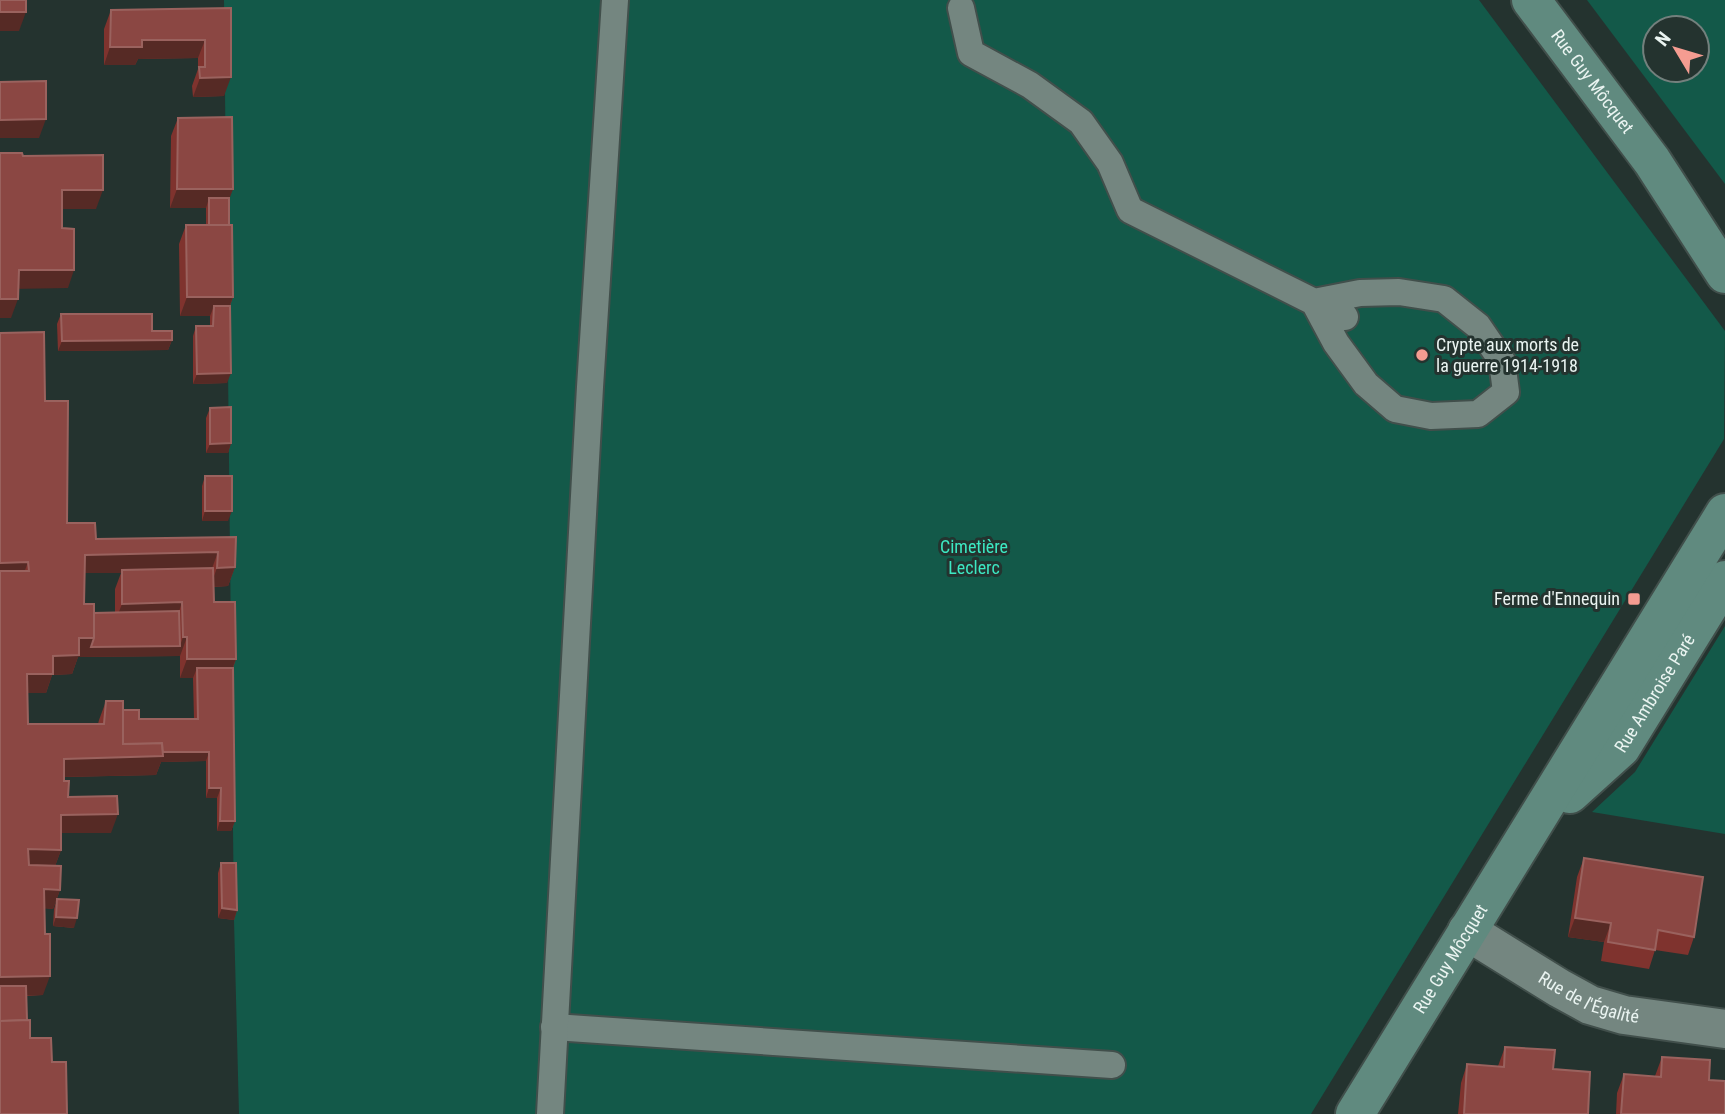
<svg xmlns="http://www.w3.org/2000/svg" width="1725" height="1114" viewBox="0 0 1725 1114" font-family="'Roboto Condensed',sans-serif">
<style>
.green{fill:#135949;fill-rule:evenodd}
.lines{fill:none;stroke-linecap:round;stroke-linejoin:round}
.lane-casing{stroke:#414f4b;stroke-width:30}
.street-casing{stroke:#414f4b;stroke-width:42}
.secondary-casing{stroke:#414f4b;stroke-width:42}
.lane{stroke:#748680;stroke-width:26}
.street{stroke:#748680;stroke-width:38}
.secondary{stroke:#608a7f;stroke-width:38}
.wall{fill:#7f332e;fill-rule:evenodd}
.shaded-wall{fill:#562a25}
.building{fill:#8b4743;stroke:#9a625e;stroke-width:2}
.poi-dot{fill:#f59c91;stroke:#24332f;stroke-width:2.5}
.labels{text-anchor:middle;stroke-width:6;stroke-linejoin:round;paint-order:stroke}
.street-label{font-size:18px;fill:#eaf4f1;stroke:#24332f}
.poi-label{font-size:18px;fill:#eaf4f1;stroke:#24332f;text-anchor:start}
.park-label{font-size:18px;fill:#3ce9c3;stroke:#24332f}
</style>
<rect width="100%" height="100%" fill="#24332f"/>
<!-- green -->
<g class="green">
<path d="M224 0H1479L1725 331 1724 439 1311 1114H239L234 920Z"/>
<path d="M1587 0H1725V184ZM1697 28V70H1655V28Z"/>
<path d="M1725 626V834L1592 812 1635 772Z"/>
</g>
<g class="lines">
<!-- lane casing -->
<g class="lane-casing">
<g id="lane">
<path d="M961 8 971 53 1030 85 1081 122 1110 163 1130 210 1314 302 1336 343 1366 384 1395 409 1431 416 1478 414 1506 392 1502 361 1478 326 1444 299 1399 292 1360 293 1314 302 1345 317"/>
<path d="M554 1027 1112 1065"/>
<path d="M550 1114 590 387 615 0"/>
</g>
</g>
<!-- street casing -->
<g class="street-casing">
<g id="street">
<path id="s1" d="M1467 931 1559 988 1590 1005 1624 1015 1725 1029"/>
</g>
</g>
<!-- secondary casing -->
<g class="secondary-casing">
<g id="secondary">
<path id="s2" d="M1531 0 1652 161 1725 274"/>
<path id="s3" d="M1570 794 1621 748 1725 580"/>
<path id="s4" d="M1355 1114 1725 513"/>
</g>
</g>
<!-- lane -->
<use href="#lane" class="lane"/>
<!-- street -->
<use href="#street" class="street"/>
<!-- secondary -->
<use href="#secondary" class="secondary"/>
</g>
<!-- wall -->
<g class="wall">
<path d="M231 8 224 96 193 97 192 86 198 69V58L138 59 135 65H104V29L111 10Z"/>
<path d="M178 118 233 189 229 198V225L233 297 230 306 227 383 193 384V336L196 326H210V316H180L179 244 186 225H206V208H170L171 136Z"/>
<path d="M61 314 152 331 172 340 168 350 58 351 57 324Z"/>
<path d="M0 333 45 401 67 523 96 539 236 537 235 567 228 586 213 587 214 602 236 659 233 668 235 821 231 831H217V798H206V761L161 762 156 775 64 777 68 797 111 833H61V850L55 866 60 890 53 909 45 908 43 995 26 996 27 1020 30 1038 52 1062 0 1114ZM85 573H121L115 589V612L94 613 84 604ZM180 656V678H193L194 719H139L106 701 99 720 98 724H28L27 693H46L52 675 72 674 78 657Z"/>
<path d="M210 408 231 443 228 453H206V418Z"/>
<path d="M205 476 228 521H202V486Z"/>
<path d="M1584 858 1694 937 1688 955 1655 950 1649 969 1601 961 1604 942 1568 937 1577 877Z"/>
<path d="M221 863 237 910 234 920 218 918V873Z"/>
<path d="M57 899 74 928 53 926 54 909Z"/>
<path d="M1505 1047 1553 1069 1588 1114H1458L1461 1083 1467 1064 1498 1066Z"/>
<path d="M1662 1057 1709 1080 1725 1114H1616L1617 1093 1624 1074 1655 1076Z"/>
</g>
<!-- shaded-wall -->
<g class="shaded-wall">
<path d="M0 12H26L19 31H0Z"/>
<path d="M142 40H205L198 58 138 59 135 65H104L110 47Z"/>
<path d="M231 77 224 96 193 97 200 78Z"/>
<path d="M46 119 39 138H0V120Z"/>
<path d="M177 189H233L226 208 209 198 206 208H170Z"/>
<path d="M62 190H103L96 209H55Z"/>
<path d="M19 270H74L68 288 12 289Z"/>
<path d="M187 297H233L226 316 214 306 210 316H180Z"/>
<path d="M0 299H18L11 318H0Z"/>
<path d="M172 340 168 350 58 351 62 341Z"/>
<path d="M231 373 227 383 193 384 197 374Z"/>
<path d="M231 443 228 453H206L210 444Z"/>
<path d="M205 511H232L228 521H202Z"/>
<path d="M218 552 211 571 122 570 121 573H79L85 555Z"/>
<path d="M28 562 21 581 0 582V563Z"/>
<path d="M235 567 228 586 210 587 217 568Z"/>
<path d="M182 602 176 621 115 622 122 604Z"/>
<path d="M183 637H187L180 656 78 657 72 674 52 675 46 693H20L27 674 79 638H94L180 646Z"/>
<path d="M187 659H236L229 677 197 668 193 678H180Z"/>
<path d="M120 752H209L206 761 161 762 156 775 58 777 64 759Z"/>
<path d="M209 788H221L217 798H206Z"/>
<path d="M118 814 111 833H54L61 815Z"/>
<path d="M220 821H235L231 831H217Z"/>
<path d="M28 849 61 850 54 869 22 868Z"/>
<path d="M44 889 60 890 53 909 38 908Z"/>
<path d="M222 908 237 910 234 920 218 918Z"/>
<path d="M56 917 77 918 74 928 53 926Z"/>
<path d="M1575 918 1611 923 1604 942 1568 937Z"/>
<path d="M50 976 43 995 0 996V977Z"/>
</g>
<!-- building -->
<g class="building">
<rect x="0" y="0" width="26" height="12"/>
<path d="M231 8V77L200 78 199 67H205V40H142V47H110L111 10Z"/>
<path d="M46 81V119L0 120V82Z"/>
<path d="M232 117 233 189H177L178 118Z"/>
<path d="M0 153H22L23 156 103 155V190H62V228L74 229V270H19L18 299H0Z"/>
<rect x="209" y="198" width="20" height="27"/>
<path d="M186 225H232L233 297H187Z"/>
<path d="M214 306H230L231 373 197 374 196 326H213Z"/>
<path d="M61 314H152V331H172V340L62 341Z"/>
<path d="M44 332 45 401H68L67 523H95L96 539 236 537 235 567 217 568 218 552 85 555 84 604H94V638H79V655L53 656V674H27L28 724H104L106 701H123V744L162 743 163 756 64 759V781H69L68 797 117 796 118 814 61 815V850L28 849 29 865 61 866 60 890 44 889 45 934H50V976L0 977V571H29L28 562 0 563V333Z"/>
<path d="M231 407V443L210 444V408Z"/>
<rect x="205" y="476" width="27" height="35"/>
<path d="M213 568 214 602H235L236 659H187V637H183L182 602 122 604V570Z"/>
<path d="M179 611 180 646 91 647 94 638V613Z"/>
<path d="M197 668H233L235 821H220L221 788H209V752H163L162 743 123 744V710H139V719H198Z"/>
<path d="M1584 858 1703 877 1694 937 1658 930 1655 950 1608 942 1611 923 1575 918Z"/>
<path d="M221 863H236L237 910 222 908Z"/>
<path d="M57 899 79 900 77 918 56 917Z"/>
<path d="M0 986H26L27 1020 0 1021Z"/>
<path d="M30 1020V1038H51L52 1062H66L67 1114H0V1021Z"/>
<path d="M1505 1047 1555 1050 1553 1069 1590 1072 1588 1114H1464L1467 1064 1504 1067Z"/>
<path d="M1662 1057 1710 1060 1709 1080 1725 1081V1114H1621L1624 1074 1661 1077Z"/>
</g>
<!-- markers -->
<g class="poi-dot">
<circle cx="1422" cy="355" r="7"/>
<rect x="1627" y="592" width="14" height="14" rx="3.5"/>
</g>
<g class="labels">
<!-- street labels -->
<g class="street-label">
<text dy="6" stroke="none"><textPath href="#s2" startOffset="102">Rue Guy Môcquet</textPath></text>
<text dy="6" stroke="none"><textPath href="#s3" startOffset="133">Rue Ambroise Paré</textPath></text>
<text dy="6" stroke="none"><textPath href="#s4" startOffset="182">Rue Guy Môcquet</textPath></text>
<text dy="6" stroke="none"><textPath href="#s1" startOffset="140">Rue de l'Égalité</textPath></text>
</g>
<!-- poi labels -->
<g class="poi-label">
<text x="1436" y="351">Crypte aux morts de<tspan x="1436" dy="21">la guerre 1914-1918</tspan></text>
<text x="1620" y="605" text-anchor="end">Ferme d'Ennequin</text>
</g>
<!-- park labels -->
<g class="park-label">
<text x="974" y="553">Cimetière<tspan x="974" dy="21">Leclerc</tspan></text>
</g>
</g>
<!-- north arrow -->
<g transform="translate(1676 49) rotate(308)"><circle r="33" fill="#24332f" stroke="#73807d" stroke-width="2"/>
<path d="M0-5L12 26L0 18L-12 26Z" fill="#f59c91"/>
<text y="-10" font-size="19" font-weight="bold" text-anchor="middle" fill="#eaf4f1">N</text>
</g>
</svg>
